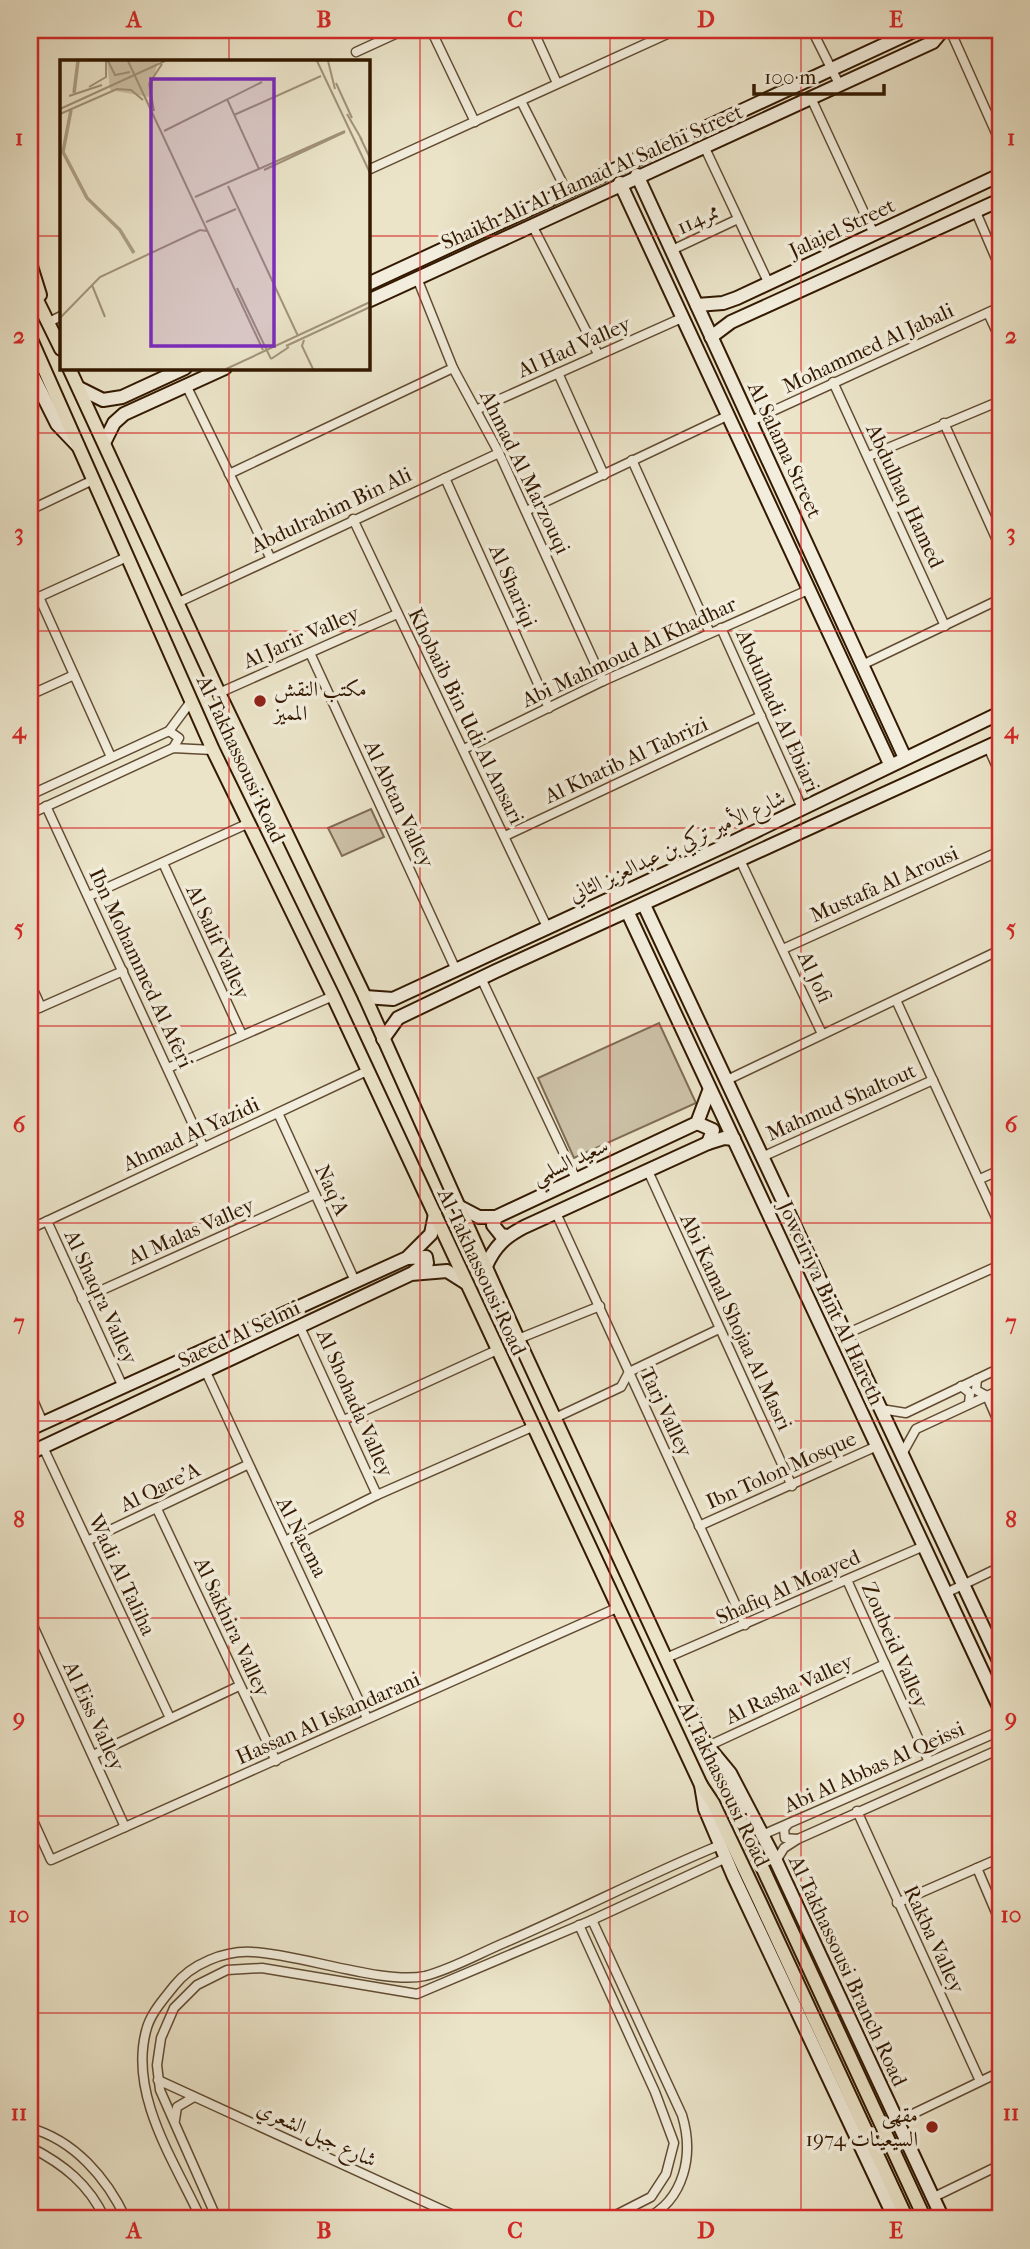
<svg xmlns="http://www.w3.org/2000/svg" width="1030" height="2249" viewBox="0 0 1030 2249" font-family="'IM FELL French Canon',Amiri,serif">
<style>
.green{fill:#ccc1a7;stroke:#806d54;stroke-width:2}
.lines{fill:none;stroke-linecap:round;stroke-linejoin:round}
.street-casing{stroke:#614c32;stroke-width:11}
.secondary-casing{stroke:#331900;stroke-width:16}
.primary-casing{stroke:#331900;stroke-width:16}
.street{stroke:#f2eddc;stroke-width:8}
.secondary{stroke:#f2eddc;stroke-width:12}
.primary{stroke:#ebe4c9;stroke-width:12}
.grid{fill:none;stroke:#d62828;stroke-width:2;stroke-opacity:0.55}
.poi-dot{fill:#8f2418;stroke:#f2eddc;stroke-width:2.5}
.labels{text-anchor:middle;stroke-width:7;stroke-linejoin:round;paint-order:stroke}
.street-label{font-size:21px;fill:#331900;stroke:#f2eddc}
.poi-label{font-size:21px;fill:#331900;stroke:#f2eddc;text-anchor:start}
.inset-river{fill:none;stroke:#ac9f85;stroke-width:3.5}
.inset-road{fill:none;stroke:#a19379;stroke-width:2}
.view{fill:#7b2cbf;fill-opacity:0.15;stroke:#7b2cbf;stroke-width:3.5}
.inset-edge{fill:none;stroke:#331900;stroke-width:3.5}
.neatline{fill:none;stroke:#d62828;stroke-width:2.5}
.grid-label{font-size:23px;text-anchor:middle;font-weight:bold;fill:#d62828}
</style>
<rect width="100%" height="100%" fill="#ebe4c9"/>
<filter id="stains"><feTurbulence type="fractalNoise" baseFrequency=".00286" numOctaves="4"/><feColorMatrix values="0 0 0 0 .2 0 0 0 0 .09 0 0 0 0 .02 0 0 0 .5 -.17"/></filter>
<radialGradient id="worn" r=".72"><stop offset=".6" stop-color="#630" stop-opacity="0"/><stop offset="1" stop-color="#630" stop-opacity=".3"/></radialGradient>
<!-- green -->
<g class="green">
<path d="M371 809 384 837 342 856 328 828Z"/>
<path d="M659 1023 696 1103 574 1158 538 1078Z"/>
</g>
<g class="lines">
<!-- street casing -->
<g class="street-casing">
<g id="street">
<path d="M431 30 475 122"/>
<path d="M533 30 557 83"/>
<path d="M812 30 839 84"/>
<path d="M950 30 1000 142"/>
<path d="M356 52 404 30"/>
<path d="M811 98 874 234"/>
<path d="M521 101 566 190"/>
<path d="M704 146 769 284"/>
<path d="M368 170 676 30"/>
<path d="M976 212 1000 268"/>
<path d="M532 225 598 354"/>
<path d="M672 250 738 219"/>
<path d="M417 278 453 368 499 453 603 681"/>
<path d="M988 313 1000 339"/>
<path d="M49 322 61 316"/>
<path d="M558 373 604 475"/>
<path d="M833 382 945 626"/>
<path d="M186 385 270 557"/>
<path d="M478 409 684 317"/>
<path d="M751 421 1000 307"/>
<path d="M944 423 1000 547"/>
<path d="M869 456 1000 401"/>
<path d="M632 460 710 633"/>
<path d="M229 474 453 368"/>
<path d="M445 478 549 708"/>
<path d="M30 510 93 480"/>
<path d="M526 511 727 416"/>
<path d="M353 519 548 929"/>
<path d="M39 597 111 757"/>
<path d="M30 601 127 557"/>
<path d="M179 602 499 453"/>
<path d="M721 628 802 808"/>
<path d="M310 653 456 970"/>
<path d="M862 665 1000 599"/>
<path d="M219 693 397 614"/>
<path d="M30 695 74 675"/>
<path d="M169 731 179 738 173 748"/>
<path d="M988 747 1000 774"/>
<path d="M464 749 603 681 808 590"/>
<path d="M30 795 169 731 192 700"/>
<path d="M46 806 203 1146"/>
<path d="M30 814 173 748 213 750"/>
<path d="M505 836 761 716"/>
<path d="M740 860 822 1034"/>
<path d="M163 863 242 1035"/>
<path d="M89 896 249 823"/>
<path d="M783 949 1000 851"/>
<path d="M481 978 576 1179"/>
<path d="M30 983 41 1007"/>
<path d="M896 1000 1000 1226"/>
<path d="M30 1012 123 971"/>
<path d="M168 1068 333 996"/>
<path d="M727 1080 1000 950"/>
<path d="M278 1113 355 1281"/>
<path d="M762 1157 933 1080"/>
<path d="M648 1171 792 1486"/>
<path d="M980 1179 1000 1170"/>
<path d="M556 1213 745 1625"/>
<path d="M47 1221 123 1387"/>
<path d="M30 1229 367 1071"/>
<path d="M82 1299 315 1194"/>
<path d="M300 1327 377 1495"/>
<path d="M846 1334 1000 1265"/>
<path d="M518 1339 600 1306"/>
<path d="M206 1372 367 1718"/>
<path d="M977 1379 976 1390 987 1396 1000 1426"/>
<path d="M961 1386 970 1393 969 1404"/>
<path d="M30 1393 43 1423"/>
<path d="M881 1409 906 1413 1000 1368"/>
<path d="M555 1418 621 1387 629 1372 719 1329"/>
<path d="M344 1420 497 1350"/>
<path d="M43 1447 170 1718"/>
<path d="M901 1456 916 1429 1000 1390"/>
<path d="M157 1509 276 1761"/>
<path d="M699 1526 877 1446"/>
<path d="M287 1540 377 1495 532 1427"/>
<path d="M87 1541 247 1465"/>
<path d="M847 1580 929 1762"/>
<path d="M946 1593 1000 1567"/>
<path d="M30 1619 125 1827"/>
<path d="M666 1658 924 1546"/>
<path d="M708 1746 885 1664"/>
<path d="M93 1755 239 1686"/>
<path d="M857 1811 980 2081"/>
<path d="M30 1814 51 1860 619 1607"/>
<path d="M788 1824 784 1829 785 1838 797 1839"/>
<path d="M762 1835 1000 1731"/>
<path d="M776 1861 784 1848 798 1839 1000 1749"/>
<path d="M977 1868 1000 1922"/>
<path d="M897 1903 1000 1858"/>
<path d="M592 1920 682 2115C694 2154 685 2200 645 2219"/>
<path d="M579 1925 655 2092 674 2143 666 2174 651 2197 608 2219"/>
<path d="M158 2080 462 2219"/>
<path d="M175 2120 177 2107 194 2097"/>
<path d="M898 2121 1000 2072"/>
<path d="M30 2128C74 2140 107 2178 126 2219"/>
<path d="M30 2147C63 2164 89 2184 105 2219"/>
<path d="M932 2198 1000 2165"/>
<path d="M201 2219C175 2162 129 2096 146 2031 150 2014 163 2000 174 1986 191 1964 225 1950 253 1952 299 1954 384 1985 425 1976 452 1969 478 1954 504 1943 576 1912 647 1875 720 1845"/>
<path d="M217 2219 160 2090 157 2065 161 2038 174 2008 197 1985 227 1970 262 1968 417 1994 592 1920 726 1858"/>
</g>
</g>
<!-- secondary casing -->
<g class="secondary-casing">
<g id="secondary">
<path d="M637 175 905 758"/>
<path d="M620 183 890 764"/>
<path d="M368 284 916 30"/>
<path d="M368 301 933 42 943 30"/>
<path d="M697 305 723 303 737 298 1000 175"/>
<path d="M711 337 731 322 1000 200"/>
<path d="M30 370 57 424 78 446"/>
<path d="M79 388 103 400 122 397 185 368"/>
<path d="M105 441 114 423 124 414 225 368"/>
<path d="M644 905 1000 1663"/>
<path d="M628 913 1000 1709"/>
<path d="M365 997 393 999 733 842 1000 713"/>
<path d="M383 1039 398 1018 496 971 1000 741"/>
<path d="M697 1123 713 1130 708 1143"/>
<path d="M458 1206 479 1217H496L697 1123 709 1091"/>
<path d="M496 1217 493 1225 501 1235 507 1236"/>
<path d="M408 1258 426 1257 427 1263 414 1272"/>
<path d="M486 1266C495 1246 505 1237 524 1227L708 1143 724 1138 734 1139"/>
<path d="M30 1429 407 1258 431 1234 435 1214"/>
<path d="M30 1453 411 1274 447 1271 466 1283"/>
<path d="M711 1750 730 1773 776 1861 943 2219"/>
<path d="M701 1785 705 1809 733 1875 895 2219"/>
</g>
</g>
<!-- primary casing -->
<g class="primary-casing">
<g id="primary">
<path d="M30 263 40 295"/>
<path d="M30 286 61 349"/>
<path d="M30 337 213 750 333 996 701 1785 713 1803 760 1902 907 2219"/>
<path d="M69 368 219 693 365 997 518 1339 925 2219"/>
</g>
</g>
<!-- street -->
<use href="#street" class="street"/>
<!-- secondary -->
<use href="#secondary" class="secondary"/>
<!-- primary -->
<use href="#primary" class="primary"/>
</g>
<!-- grid -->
<path class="grid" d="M229 30V61M420 30V2219M610 30V2219M801 30V2219M30 236H61M368 236H1000M229 368V2219M30 433H1000M30 631H1000M30 828H1000M30 1026H1000M30 1223H1000M30 1421H1000M30 1618H1000M30 1816H1000M30 2013H1000"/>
<!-- markers -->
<g class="poi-dot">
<circle cx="260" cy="701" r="7"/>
<circle cx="932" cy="2127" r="7"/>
</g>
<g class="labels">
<!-- street labels -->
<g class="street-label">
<text transform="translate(592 177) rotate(-24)" y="7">Shaikh Ali Al Hamad Al Salehi Street</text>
<text transform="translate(698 219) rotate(-25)" y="7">ممر114</text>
<text transform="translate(842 228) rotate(-25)" y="7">Jalajel Street</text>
<text transform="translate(574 347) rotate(-24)" y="7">Al Had Valley</text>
<text transform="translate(868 348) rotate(-25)" y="7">Mohammed Al Jabali</text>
<text transform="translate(785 450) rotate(65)" y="7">Al Salama Street</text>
<text transform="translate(525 472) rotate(64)" y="7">Ahmad Al Marzouqi</text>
<text transform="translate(905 496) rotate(65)" y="7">Abdulhaq Hamed</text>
<text transform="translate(331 510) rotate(-25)" y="7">Abdulrahim Bin Ali</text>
<text transform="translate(513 586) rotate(66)" y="7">Al Shariqi</text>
<text transform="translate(301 637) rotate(-24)" y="7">Al Jarir Valley</text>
<text transform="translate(629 652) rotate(-25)" y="7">Abi Mahmoud Al Khadhar</text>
<text transform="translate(778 711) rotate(66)" y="7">Abdulhadi Al Ebiari</text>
<text transform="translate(466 716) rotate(64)" y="7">Khobaib Bin Udi Al Ansari</text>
<text transform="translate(241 759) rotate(65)" y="7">Al Takhassousi Road</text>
<text transform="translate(626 760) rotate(-25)" y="7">Al Khatib Al Tabrizi</text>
<text transform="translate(399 804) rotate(65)" y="7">Al Abtan Valley</text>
<text transform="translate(677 846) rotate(-25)" y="7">شارع الأمير تركي بن عبدالعزيز الثاني</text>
<text transform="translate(884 884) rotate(-24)" y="7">Mustafa Al Arousi</text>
<text transform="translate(218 942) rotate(65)" y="7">Al Salif Valley</text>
<text transform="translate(141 968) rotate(65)" y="7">Ibn Mohammed Al Aferi</text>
<text transform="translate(815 977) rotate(65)" y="7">Al Jofi</text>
<text transform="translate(841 1102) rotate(-24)" y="7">Mahmud Shaltout</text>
<text transform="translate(191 1134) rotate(-25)" y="7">Ahmad Al Yazidi</text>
<text transform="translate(570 1161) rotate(-25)" y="7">سعيد السلمي</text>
<text transform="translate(332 1190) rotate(65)" y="7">Naq'A</text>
<text transform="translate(191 1231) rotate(-24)" y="7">Al Malas Valley</text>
<text transform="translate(482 1272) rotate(65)" y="7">Al Takhassousi Road</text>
<text transform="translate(101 1297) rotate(65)" y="7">Al Shaqra Valley</text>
<text transform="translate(831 1303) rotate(65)" y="7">Joweiriya Bint Al Hareth</text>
<text transform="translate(736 1322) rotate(65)" y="7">Abi Kamal Shojaa Al Masri</text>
<text transform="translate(239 1334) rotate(-25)" y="7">Saeed Al Selmi</text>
<text transform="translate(355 1403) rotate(66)" y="7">Al Shohada Valley</text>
<text transform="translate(666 1412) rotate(65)" y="7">Tarj Valley</text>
<text transform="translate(781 1470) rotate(-24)" y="7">Ibn Tolon Mosque</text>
<text transform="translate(160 1487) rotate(-26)" y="7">Al Qare'A</text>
<text transform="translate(302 1537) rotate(63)" y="7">Al Naema</text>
<text transform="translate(122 1575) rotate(65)" y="7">Wadi Al Taliha</text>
<text transform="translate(788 1587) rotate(-24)" y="7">Shafiq Al Moayed</text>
<text transform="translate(232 1627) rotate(65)" y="7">Al Sakhira Valley</text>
<text transform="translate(895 1645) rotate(66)" y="7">Zoubeid Valley</text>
<text transform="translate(789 1689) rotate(-25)" y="7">Al Rasha Valley</text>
<text transform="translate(94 1716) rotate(65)" y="7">Al Eiss Valley</text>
<text transform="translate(328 1718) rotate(-24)" y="7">Hassan Al Iskandarani</text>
<text transform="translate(874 1767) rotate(-24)" y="7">Abi Al Abbas Al Qeissi</text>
<text transform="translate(724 1784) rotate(64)" y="7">Al Takhassousi Road</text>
<text transform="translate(934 1939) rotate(65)" y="7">Rakba Valley</text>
<text transform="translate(848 1971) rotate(65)" y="7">Al Takhassousi Branch Road</text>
<text transform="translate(317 2134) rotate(25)" y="7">شارع جبل الشعري</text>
</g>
<!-- poi labels -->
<g class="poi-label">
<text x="274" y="696">مكتب النقش<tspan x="274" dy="24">المميز</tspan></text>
<text x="918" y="2122" text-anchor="end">مقهى<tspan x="918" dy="24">السيعينات 1974</tspan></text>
</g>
</g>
<!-- overview -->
<g transform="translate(60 60)">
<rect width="310" height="310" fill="#ebe4c9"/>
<path d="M47 1H98L89 37 50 30Z" fill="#ccc1a7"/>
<path class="inset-river" d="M14 33 18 1M11 50 3 92 27 138 60 170 74 193"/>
<path class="inset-road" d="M48 1 55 15 70 12M68 1 203 290M257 1 310 113M268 1 275 29M276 23 292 58M29 27 46 17V1M9 36 42 25M167 39 199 109M0 49 105 1M94 51 89 24 102 4M0 54 57 29 71 30 83 40M287 54 302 80M174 55 261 16M104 71 202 22M300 77 310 98M204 110 285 72M168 126 238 276M135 137 285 71M146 162 176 149M32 225 45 257M177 228 211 299M0 258 40 217 140 170 147 171M244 280 242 286 253 309M226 286 310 247M211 299 229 287M166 309 310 242"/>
<path class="view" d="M91 19H214V286H91Z"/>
<rect width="310" height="310" class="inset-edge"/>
</g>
<!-- margin -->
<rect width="1030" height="2249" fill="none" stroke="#ebe4c9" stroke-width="77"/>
<!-- scale -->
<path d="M754 84v10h130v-10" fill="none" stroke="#331900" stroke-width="3.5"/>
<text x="764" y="84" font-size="21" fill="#331900" stroke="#f2eddc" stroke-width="5" paint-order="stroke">100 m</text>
<rect x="38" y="38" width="954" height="2172" class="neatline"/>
<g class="grid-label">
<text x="134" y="27">A</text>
<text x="324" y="27">B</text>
<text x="515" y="27">C</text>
<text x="706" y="27">D</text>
<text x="896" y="27">E</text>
<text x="19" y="145">1</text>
<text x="1011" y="145">1</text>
<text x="19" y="343">2</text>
<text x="1011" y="343">2</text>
<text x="19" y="540">3</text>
<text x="1011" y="540">3</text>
<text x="19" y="738">4</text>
<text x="1011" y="738">4</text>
<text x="19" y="935">5</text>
<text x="1011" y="935">5</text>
<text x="19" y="1132">6</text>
<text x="1011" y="1132">6</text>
<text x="19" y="1330">7</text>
<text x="1011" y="1330">7</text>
<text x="19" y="1527">8</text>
<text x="1011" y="1527">8</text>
<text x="19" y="1725">9</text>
<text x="1011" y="1725">9</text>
<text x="19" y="1922">10</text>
<text x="1011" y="1922">10</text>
<text x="19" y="2120">11</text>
<text x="1011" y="2120">11</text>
<text x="134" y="2238">A</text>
<text x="324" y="2238">B</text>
<text x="515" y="2238">C</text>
<text x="706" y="2238">D</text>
<text x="896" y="2238">E</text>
</g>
<rect width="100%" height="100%" filter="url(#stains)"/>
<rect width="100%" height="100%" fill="url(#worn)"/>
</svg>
